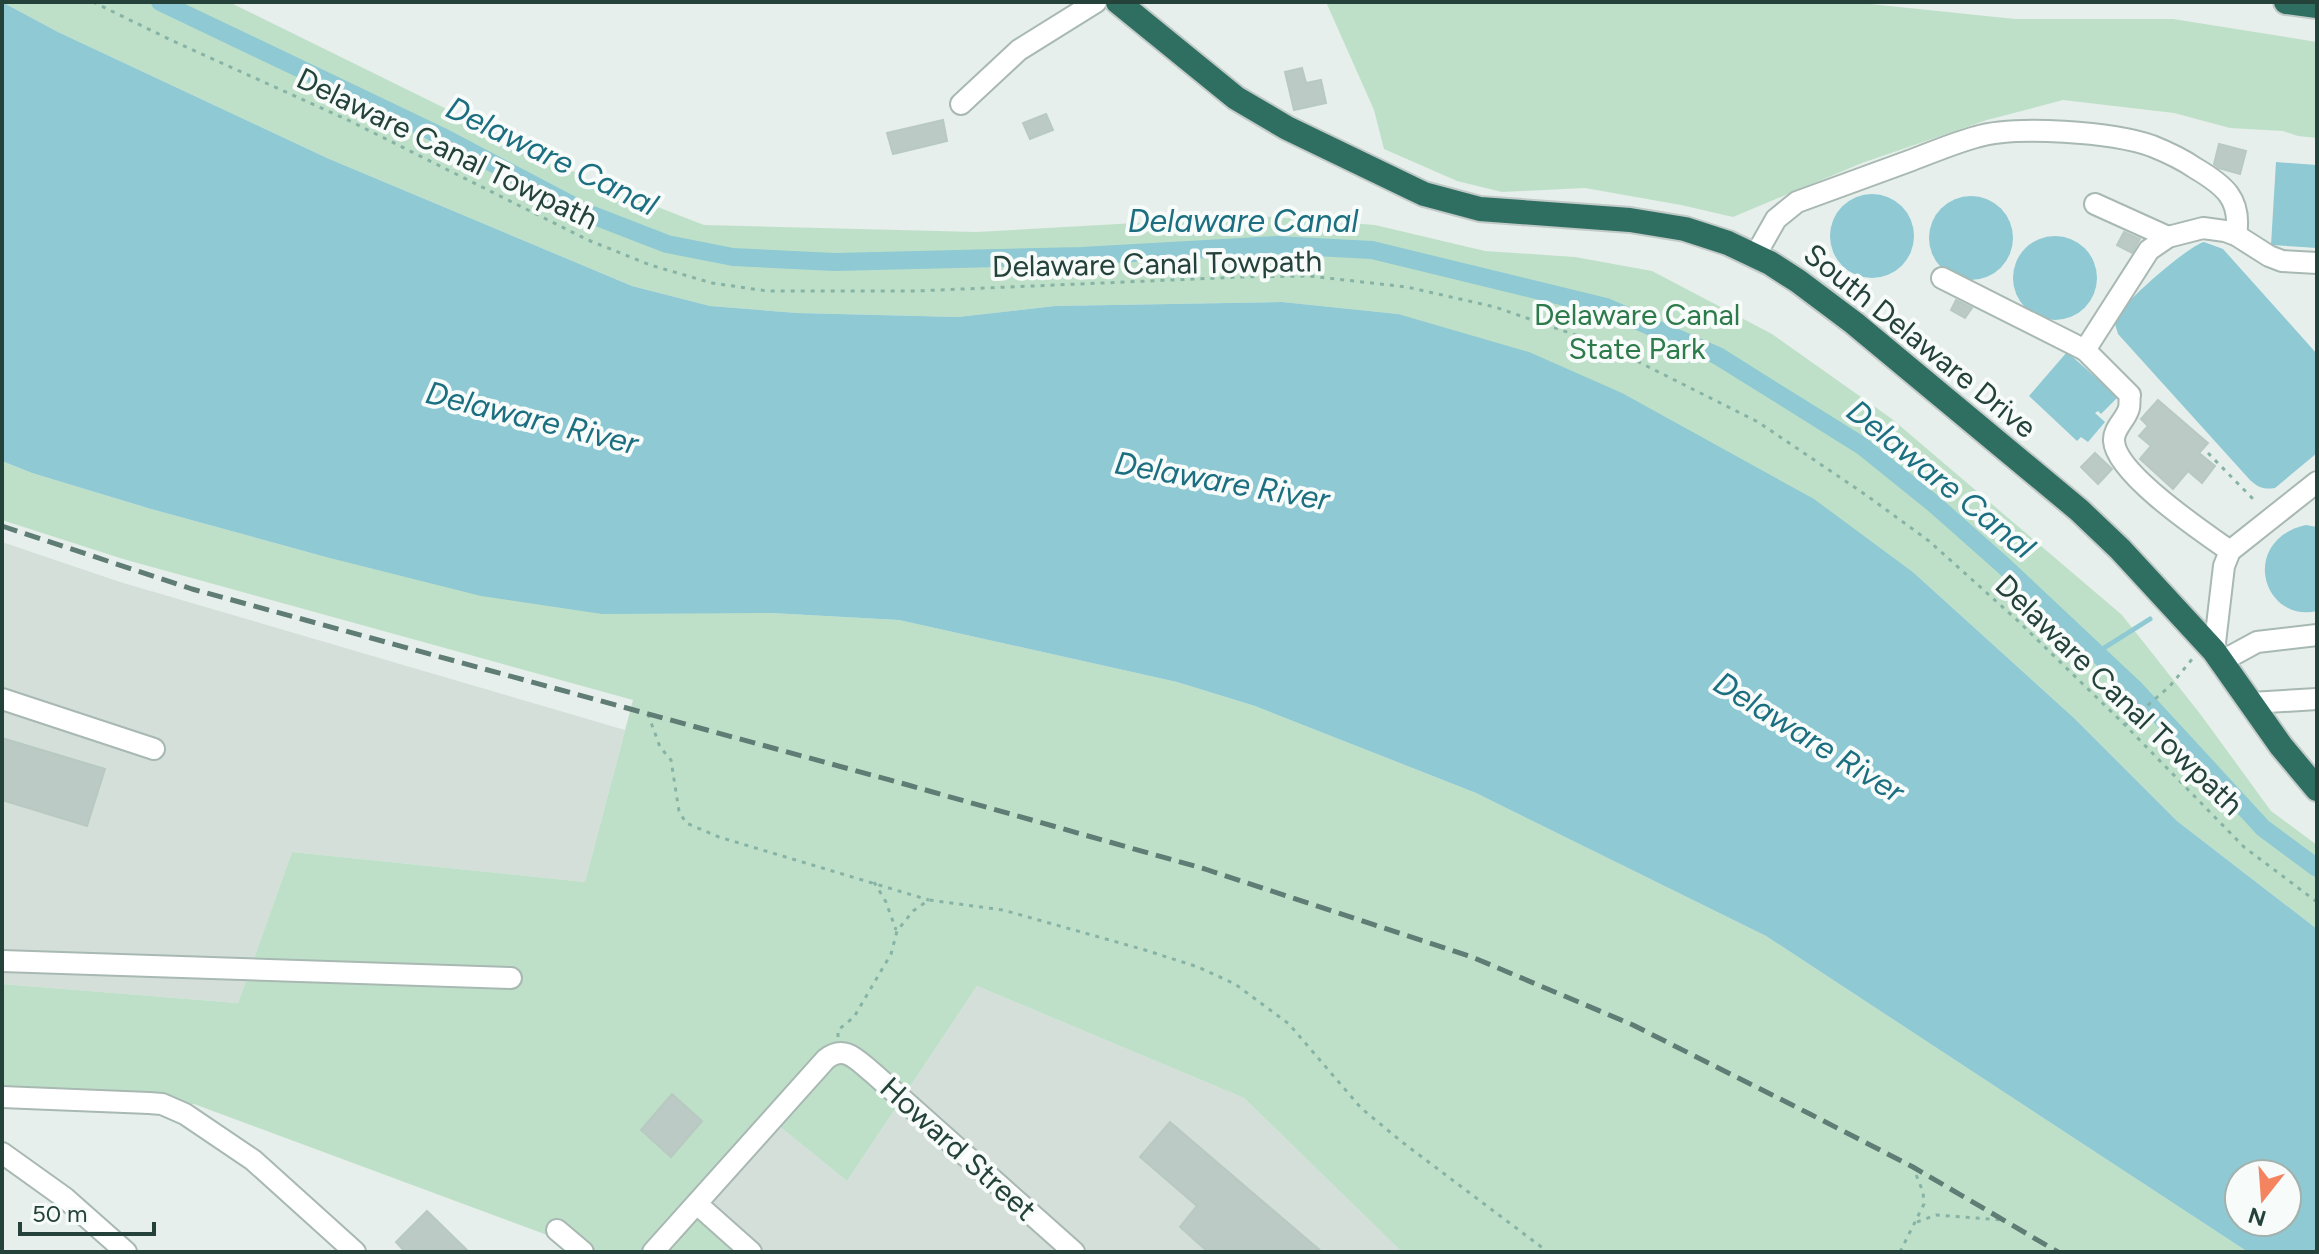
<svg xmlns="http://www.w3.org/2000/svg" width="2319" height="1254" viewBox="0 0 2319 1254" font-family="Figtree,sans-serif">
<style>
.built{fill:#d4dfda}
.green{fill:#bfe0c8}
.water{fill:#8ec9d4;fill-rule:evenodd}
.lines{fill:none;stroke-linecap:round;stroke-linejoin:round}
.stream{stroke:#8ec9d4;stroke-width:5}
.canal{stroke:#8ec9d4;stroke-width:18}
.building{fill:#bbcac4;stroke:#b8c9c2;stroke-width:2}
.minor-casing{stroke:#a8b8b2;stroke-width:24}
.highway-casing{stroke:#c2cac8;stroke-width:28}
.path{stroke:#86b3a5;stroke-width:3;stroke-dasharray:4 6;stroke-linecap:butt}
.minor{stroke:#fff;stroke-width:20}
.highway{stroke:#2f6f62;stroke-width:24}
.rail{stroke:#5f7d75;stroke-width:5;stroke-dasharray:16 8;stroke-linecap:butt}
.labels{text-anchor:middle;stroke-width:8;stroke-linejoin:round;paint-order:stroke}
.street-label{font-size:30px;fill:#24423a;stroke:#f7fbf9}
.park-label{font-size:30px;fill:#2d7a4b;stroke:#f7fbf9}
.water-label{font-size:32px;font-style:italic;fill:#1c6f80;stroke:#f7fbf9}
</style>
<rect width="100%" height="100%" fill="#e6efeb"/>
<!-- built -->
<g class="built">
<path d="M2 542 120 582 625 730 585 882 292 852 238 1003 2 984Z"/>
<path d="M977 986 1244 1098 1402 1252H740L696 1209 774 1122 847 1181Z"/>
</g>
<!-- green -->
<g class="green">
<path d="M2 2H229L601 185 704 225 976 232 1259 216 1375 225 1485 251 1575 257 1652 271 1772 334 1892 419 2122 615 2201 715 2271 811 2317 845V929L2177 821 2074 718 1914 573 1398 314 1282 302 1055 306 958 317 797 313 710 306 632 286 327 158 58 32Z"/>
<path d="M1326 2H1851L2015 19H2173L2317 42V138L2298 136 2283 131 2230 128 2174 113 2063 100 1987 120 1862 163 1733 217 1681 205 1585 188 1502 192 1457 181 1384 149 1374 110Z"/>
<path d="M2 461 32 473 151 509 322 556 771 613 899 620 1177 682 1255 706 1476 793 1766 936 2248 1252H1402L1244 1098 977 986 847 1181 774 1122 696 1209 740 1252H593L194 1104 2 1103V984L238 1003 292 852 585 882 633 700 123 559 2 520Z"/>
</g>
<!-- water -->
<g class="water">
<path d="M2 2 58 32 327 158 632 286 710 306 797 313 958 317 1055 306 1282 302 1398 314 1529 352 1622 393 1814 499 1914 573 2074 718 2177 821 2317 929V1252H2248L1766 936 1476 793 1255 706 1177 682 899 620 771 613 602 614 481 596 322 556 151 509 32 473 2 461ZM2287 1174V1222H2239V1174Z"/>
<path d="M2276 162 2317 165V248L2271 245Z"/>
<circle cx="1872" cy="236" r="42"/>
<circle cx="1971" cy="238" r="42"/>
<circle cx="2055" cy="278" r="42"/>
<path d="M2204 242 2223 249 2317 354V453L2275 488C2263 490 2258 487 2250 480L2118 334C2117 330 2115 326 2115 321 2117 307 2188 246 2204 242Z"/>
<path d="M2067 352 2118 397 2101 414 2098 411 2095 413 2105 422 2088 442 2081 437 2077 441 2029 396Z"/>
<path d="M2306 525 2317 527V611C2262 623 2239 540 2306 525Z"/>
</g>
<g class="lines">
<!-- stream -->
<path class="stream" d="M2096 653 2150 619"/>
<!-- canal -->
<path class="canal" d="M160 2 441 136 587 213 667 244 733 257 835 262 1082 256 1277 245 1372 250 1606 307 1718 356 1862 446 1934 504 2003 565 2135 689 2263 828 2317 868"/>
</g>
<!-- building -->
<g class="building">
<path d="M1302 68 1306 83 1321 80 1326 103 1294 110 1285 72Z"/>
<path d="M1046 114 1053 130 1030 139 1023 123Z"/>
<path d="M943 120 947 141 893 154 887 133Z"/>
<path d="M2219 144 2246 151 2240 174 2219 168 2214 164Z"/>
<path d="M2124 232 2140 239 2132 253 2117 245Z"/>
<path d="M1956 300 1972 308 1965 318 1951 310Z"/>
<path d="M2158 400 2208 443 2199 453 2215 466 2202 483 2188 471 2173 489 2140 459 2151 446 2139 436 2148 426 2141 419Z"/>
<path d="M2095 453 2112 469 2098 484 2081 467Z"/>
<path d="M2 738 105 769 87 826 2 800Z"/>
<path d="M672 1094 702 1121 671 1157 641 1130Z"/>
<path d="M1170 1122 1322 1252H1208L1180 1227 1197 1206 1140 1157Z"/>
<path d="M427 1211 469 1252H405L396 1242Z"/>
</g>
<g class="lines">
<!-- minor casing -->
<g class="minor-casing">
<g id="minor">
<path d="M961 104 1019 50 1096 2"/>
<path d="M2095 204 2168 237"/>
<path d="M1755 256 1776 219 1797 202C1835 188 1874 174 1912 160 1933 152 1954 143 1976 137 2015 125 2113 132 2152 146 2167 152 2182 159 2195 168 2224 185 2242 199 2236 235"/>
<path d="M1942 278 2085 350"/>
<path d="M2230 551C2203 532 2116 474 2114 441 2113 428 2126 420 2129 408 2130 404 2129 399 2130 395L2085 350 2149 250 2168 237 2203 228 2225 231 2236 235 2269 256 2282 261 2317 263"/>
<path d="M2214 651 2224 566 2230 551 2317 482"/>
<path d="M2222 661 2257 642 2317 635"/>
<path d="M2 699 154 749"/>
<path d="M2251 703 2317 699"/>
<path d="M2 961 511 978"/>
<path d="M2 1097 149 1103 162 1104 185 1114 253 1160 355 1252"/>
<path d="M2 1153 65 1198 126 1252"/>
<path d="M697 1204 751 1252"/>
<path d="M557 1230 583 1252"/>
<path d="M653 1252 826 1059C845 1044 857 1060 873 1073L1074 1252"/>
</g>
</g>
<!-- highway casing -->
<g class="highway-casing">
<g id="highway">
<path d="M1118 2 1236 98 1287 128 1424 194 1480 209 1630 220 1685 229 1728 243 1770 263 1798 281 1854 323 2079 510 2120 549 2214 651 2281 746 2317 789"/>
<path d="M2286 2 2317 6"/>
</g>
</g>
<!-- path -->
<g class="path">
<path d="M93 2 173 41 350 121 588 240 650 265 712 283 767 291H916L1242 277 1309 276 1407 287 1495 307 1607 346 1758 422 1866 495 1929 541 2017 620 2125 725 2244 847 2317 902"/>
<path d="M2208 453 2257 503"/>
<path d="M648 714 660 747 671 760 679 811 686 823 719 837 929 900"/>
<path d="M2125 725 2170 686 2193 658"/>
<path d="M874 882 886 902 896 930"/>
<path d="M838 1037V1030L854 1017 891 954 897 931 913 911 929 900 1003 910 1145 950 1198 967 1235 984 1289 1024 1361 1108 1402 1142 1548 1252"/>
<path d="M1917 1222 1936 1215 2002 1220"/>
<path d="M1900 1252 1924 1204 1923 1192 1913 1167"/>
</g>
<!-- minor -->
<use href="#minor" class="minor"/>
<!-- highway -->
<use href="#highway" class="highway"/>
<!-- rail -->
<path class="rail" d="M2 526 192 589 908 785 1205 869 1472 957 1633 1025 1810 1114 1913 1167 2058 1252"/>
</g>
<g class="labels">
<!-- street labels -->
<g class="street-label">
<text transform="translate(447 149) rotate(26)" y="10">Delaware Canal Towpath</text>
<text transform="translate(1157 264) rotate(-1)" y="10">Delaware Canal Towpath</text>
<text transform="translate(1920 341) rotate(39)" y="10">South Delaware Drive</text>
<text transform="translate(2119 695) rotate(44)" y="10">Delaware Canal Towpath</text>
<text transform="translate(958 1149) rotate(42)" y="10">Howard Street</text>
</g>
<!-- park labels -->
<g class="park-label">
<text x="1637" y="325">Delaware Canal<tspan x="1637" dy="34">State Park</tspan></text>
</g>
<!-- water labels -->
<g class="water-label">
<text transform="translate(552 156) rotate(26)" y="11">Delaware Canal</text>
<text x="1243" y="232">Delaware Canal</text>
<text transform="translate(532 418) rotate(14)" y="11">Delaware River</text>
<text transform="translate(1941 479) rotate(39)" y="11">Delaware Canal</text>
<text transform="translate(1222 481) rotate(10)" y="11">Delaware River</text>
<text transform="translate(1809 737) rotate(32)" y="11">Delaware River</text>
</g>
</g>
<!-- border -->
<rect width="2319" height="1254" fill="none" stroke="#24423a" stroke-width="8"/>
<!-- north arrow -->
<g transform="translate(2263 1198) rotate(197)"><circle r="38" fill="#f7fbf9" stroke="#a3b1ad" stroke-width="2"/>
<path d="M0-6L14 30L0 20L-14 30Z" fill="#f4845f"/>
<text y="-12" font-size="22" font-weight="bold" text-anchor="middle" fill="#24423a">N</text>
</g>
<!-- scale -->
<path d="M20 1222v12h134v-12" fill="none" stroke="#24423a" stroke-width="4"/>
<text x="32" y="1222" font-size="24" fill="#24423a" stroke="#f7fbf9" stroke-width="6" paint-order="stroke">50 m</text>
</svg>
